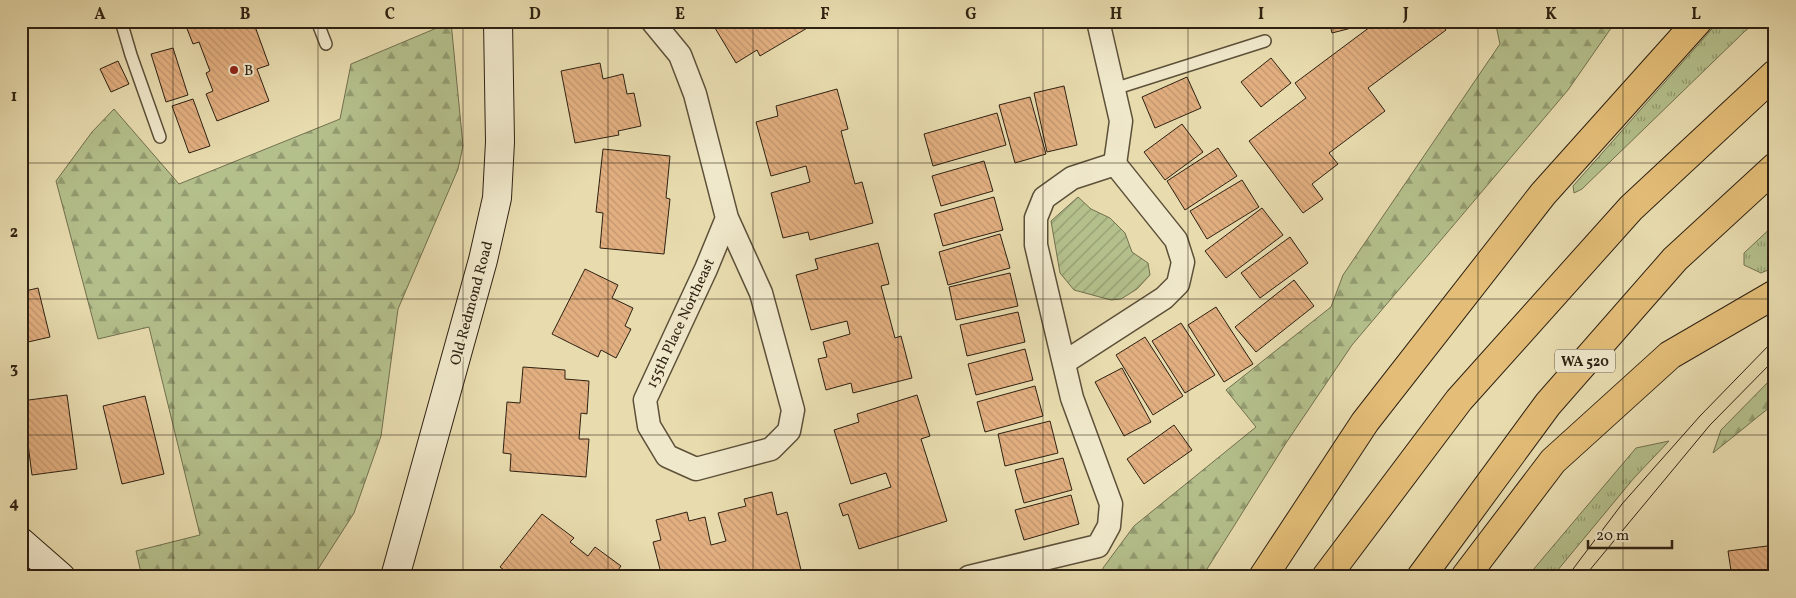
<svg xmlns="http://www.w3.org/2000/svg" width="1796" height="598" viewBox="0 0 1796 598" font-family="Vollkorn,serif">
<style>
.grass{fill:url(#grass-tufts);stroke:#71704f}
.forest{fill:url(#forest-firs);stroke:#71704f}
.garden{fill:url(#garden-furrows);stroke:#71704f}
.building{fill:url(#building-back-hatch);stroke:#2e2112}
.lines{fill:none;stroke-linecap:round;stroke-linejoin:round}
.lane-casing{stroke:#5c5039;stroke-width:14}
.street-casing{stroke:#5c5039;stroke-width:25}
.secondary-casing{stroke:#2e2112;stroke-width:30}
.highway-casing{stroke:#2e2112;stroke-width:30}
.lane{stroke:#f0e8cb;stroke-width:11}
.street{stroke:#f0e8cb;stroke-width:22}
.secondary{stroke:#f0e8cb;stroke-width:28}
.highway{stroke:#e4be78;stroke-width:28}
.tram{stroke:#2e2112;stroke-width:1}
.grid{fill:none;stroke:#2e2112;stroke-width:1;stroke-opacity:0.55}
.poi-dot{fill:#8f2418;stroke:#f0e8cb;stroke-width:2}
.labels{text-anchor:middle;stroke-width:4;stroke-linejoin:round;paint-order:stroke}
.shield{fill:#f0e8cb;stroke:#685d4a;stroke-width:1}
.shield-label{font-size:14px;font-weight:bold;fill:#2e2112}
.poi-label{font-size:15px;fill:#2e2112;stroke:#f0e8cb;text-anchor:start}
.street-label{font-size:15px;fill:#2e2112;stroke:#f0e8cb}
.neatline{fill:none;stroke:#2e2112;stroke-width:2}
.grid-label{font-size:16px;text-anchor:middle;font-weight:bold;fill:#2e2112}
</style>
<defs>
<pattern id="grass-tufts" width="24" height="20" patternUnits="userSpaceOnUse" patternTransform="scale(1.25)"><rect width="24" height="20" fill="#b4c08c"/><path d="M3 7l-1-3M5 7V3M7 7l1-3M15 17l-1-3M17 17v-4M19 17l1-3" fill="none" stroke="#939c71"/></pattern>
<pattern id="forest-firs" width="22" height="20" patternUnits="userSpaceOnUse" patternTransform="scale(1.25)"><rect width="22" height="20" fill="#b4c08c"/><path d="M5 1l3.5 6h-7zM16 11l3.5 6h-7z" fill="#939c71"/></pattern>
<pattern id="garden-furrows" width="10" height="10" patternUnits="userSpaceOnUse" patternTransform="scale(1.25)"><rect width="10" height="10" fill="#b4c08c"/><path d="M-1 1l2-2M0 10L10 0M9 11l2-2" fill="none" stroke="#939c71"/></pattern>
<pattern id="building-back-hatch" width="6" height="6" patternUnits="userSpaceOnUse" patternTransform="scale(1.25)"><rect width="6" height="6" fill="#e2af80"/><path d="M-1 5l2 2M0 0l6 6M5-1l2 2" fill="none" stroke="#c2966e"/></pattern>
</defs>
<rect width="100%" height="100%" fill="#e8dcaf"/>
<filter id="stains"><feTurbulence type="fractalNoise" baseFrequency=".004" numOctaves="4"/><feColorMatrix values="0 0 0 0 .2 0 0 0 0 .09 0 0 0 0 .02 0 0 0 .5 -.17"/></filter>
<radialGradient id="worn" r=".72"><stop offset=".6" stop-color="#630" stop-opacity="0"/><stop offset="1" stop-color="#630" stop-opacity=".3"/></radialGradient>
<!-- grass -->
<g class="grass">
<path d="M1719 21H1757L1744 32 1582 189 1574 193 1573 186Z"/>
<path d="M1775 224V267L1761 273 1744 265V253Z"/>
<path d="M1669 441 1634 478 1552 577H1527L1636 448Z"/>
</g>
<!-- forest -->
<g class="forest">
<path d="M1495 21H1616L1568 90 1352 345 1286 443 1202 577H1102L1103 568 1134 526 1256 427 1226 390 1331 307 1343 275 1500 44Z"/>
<path d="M451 22 463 146 458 169 398 309 381 436 354 513 313 577H142L136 551 200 535 149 327 98 339 56 181 92 132 114 109 179 184 340 119 351 64Z"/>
<path d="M1775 375V403L1713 453 1721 430Z"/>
</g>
<!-- garden -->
<path class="garden" d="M1078 197 1091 209 1110 218 1125 233 1132 252 1148 263 1150 275 1137 289 1121 299 1111 300 1074 290 1060 273 1051 221Z"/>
<!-- building -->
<g class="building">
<path d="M184 21H253L269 65 257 69 269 101 217 121 206 94 213 91 206 73 210 71 199 42 193 44Z"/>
<path d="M716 21H812L814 24 760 56 757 50 736 63 712 23Z"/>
<path d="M1329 21H1366L1367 24 1332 33Z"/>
<path d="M1378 21H1439L1446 30 1368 88 1385 111 1329 153 1338 164 1312 184 1323 199 1303 213 1249 141 1306 98 1295 83Z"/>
<path d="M173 48 188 95 166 102 151 54Z"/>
<path d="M1271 58 1291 83 1261 107 1241 82Z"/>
<path d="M118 61 129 84 111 92 100 69Z"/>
<path d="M600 63 603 79 623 74 627 94 634 93 641 126 618 131 619 135 575 143 561 71Z"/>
<path d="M1187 77 1201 108 1155 128 1142 97Z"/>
<path d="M1064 86 1077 145 1047 152 1034 93Z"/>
<path d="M837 89 848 129 841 131 855 184 862 182 873 223 810 240 808 232 783 238 771 193 810 182 806 166 771 176 756 122 778 116 776 106Z"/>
<path d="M1030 97 1046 154 1015 163 999 105Z"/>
<path d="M193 99 210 146 189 153 172 106Z"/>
<path d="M997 113 1006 145 933 166 924 134Z"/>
<path d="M1182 124 1203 152 1165 180 1144 152Z"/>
<path d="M1218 148 1237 176 1185 210 1167 181Z"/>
<path d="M603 149 670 156 666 198 670 199 664 254 600 248 603 213 596 212Z"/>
<path d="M984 161 993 191 941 206 932 176Z"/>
<path d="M1242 180 1259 207 1207 239 1190 211Z"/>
<path d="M994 197 1003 230 943 246 934 214Z"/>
<path d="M1262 208 1283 235 1226 278 1205 251Z"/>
<path d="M1000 234 1010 268 948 285 939 252Z"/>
<path d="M1290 237 1308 263 1260 298 1241 273Z"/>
<path d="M878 243 889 284 881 286 895 338 901 336 912 378 853 393 851 383 826 390 818 359 827 357 823 342 850 334 847 321 811 330 796 275 818 269 815 259Z"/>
<path d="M585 269 618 285 612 298 633 308 625 326 631 329 616 358 601 350 598 357 552 334Z"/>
<path d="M1010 273 1018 306 956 320 949 287Z"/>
<path d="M1294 280 1314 306 1256 352 1235 327Z"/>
<path d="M38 288 50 337 28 342 27 338 21 339V292Z"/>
<path d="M1216 307 1253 364 1224 382 1188 325Z"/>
<path d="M1018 312 1025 342 967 356 960 325Z"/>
<path d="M1181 323 1215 375 1185 393 1152 341Z"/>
<path d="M1145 337 1183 396 1153 415 1116 355Z"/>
<path d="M1025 349 1033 380 976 395 968 364Z"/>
<path d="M523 367 565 370V379L589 381 587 414 581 413 579 439H589L586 477 510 471 511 454 503 453 507 402 520 403Z"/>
<path d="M1122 368 1151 422 1124 436 1095 382Z"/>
<path d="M1035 386 1043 416 985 432 977 402Z"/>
<path d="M67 395 77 469 32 475 26 429 21 430V401Z"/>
<path d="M917 395 930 436 921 439 947 521 859 549 848 514 843 516 839 504 891 487 886 473 851 484 834 430 859 422 857 414Z"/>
<path d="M145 396 164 474 122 484 103 406Z"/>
<path d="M1050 421 1058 453 1005 466 998 434Z"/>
<path d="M1174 425 1192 450 1144 484 1127 459Z"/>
<path d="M1063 458 1072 490 1024 503 1015 470Z"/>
<path d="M772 492 777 515 787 512 801 570 775 577H662L653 542 661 540 656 520 687 512 689 521 705 517 711 545 726 541 718 513 746 506 744 499Z"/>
<path d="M1071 495 1079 524 1024 540 1015 510Z"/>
<path d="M542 514 574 538 570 542 588 556 595 547 621 566 613 577H513L500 567Z"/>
<path d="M1775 545V577H1732L1728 551Z"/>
</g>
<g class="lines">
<!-- lane casing -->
<g class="lane-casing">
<g id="lane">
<path d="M121 21 131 55 160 137"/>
<path d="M317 21 326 44"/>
<path d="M1114 89 1265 41"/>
</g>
</g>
<!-- street casing -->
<g class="street-casing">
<g id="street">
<path d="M652 21 680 55 695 94 727 218 761 293 793 410 789 431 771 449 696 469 667 456 649 426 645 400 706 269 727 218"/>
<path d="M1065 362 1164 298 1178 284 1183 262 1176 240 1115 164 1121 121 1098 21"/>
<path d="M969 577 1098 546 1109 526 1111 504 1072 398 1036 245V218L1044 198 1072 178 1115 164"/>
</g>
</g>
<!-- secondary casing -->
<g class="secondary-casing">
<g id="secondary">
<path d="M21 542 61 577"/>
<path d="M395 577 483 260 497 198 500 142 498 21"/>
</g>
</g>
<!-- highway casing -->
<g class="highway-casing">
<g id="highway">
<path d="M1263 577 1365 422 1543 194 1698 21"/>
<path d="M1326 577 1459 400 1631 208 1775 74"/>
<path d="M1421 577 1548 404 1675 259 1775 167"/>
<path d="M1465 577 1553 461 1670 355 1775 294"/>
</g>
</g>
<!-- lane -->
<use href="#lane" class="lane"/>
<!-- street -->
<use href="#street" class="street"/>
<!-- secondary -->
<use href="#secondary" class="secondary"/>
<!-- highway -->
<use href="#highway" class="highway"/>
<!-- tram -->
<g class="tram">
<path d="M1567 577 1622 504 1700 416 1775 339"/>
<path d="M1584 577 1710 425 1775 359"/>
</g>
</g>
<!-- grid -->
<path class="grid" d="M173 21V577M318 21V577M463 21V577M608 21V577M753 21V577M898 21V577M1043 21V577M1188 21V577M1333 21V577M1478 21V577M1623 21V577M21 163H1775M21 299H1775M21 435H1775"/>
<!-- markers -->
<circle class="poi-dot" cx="234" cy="70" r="5"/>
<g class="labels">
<!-- shield labels -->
<rect class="shield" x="1555" y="349.5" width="60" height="23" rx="4"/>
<g class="shield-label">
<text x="1585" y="366">WA 520</text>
</g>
<!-- poi labels -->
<g class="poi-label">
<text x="244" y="75">B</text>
</g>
<!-- street labels -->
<g class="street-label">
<text transform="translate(471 303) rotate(-75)" y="5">Old Redmond Road</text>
<text transform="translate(680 323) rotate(-65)" y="5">155th Place Northeast</text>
</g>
</g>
<!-- margin -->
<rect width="1796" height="598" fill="none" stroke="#e8dcaf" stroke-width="55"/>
<!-- scale -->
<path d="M1588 540v8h84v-8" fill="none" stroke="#2e2112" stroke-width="2.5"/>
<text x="1596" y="540" font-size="15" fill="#2e2112" stroke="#f0e8cb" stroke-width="4" paint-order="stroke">20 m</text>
<rect x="28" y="28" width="1740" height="542" class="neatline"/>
<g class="grid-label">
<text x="100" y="19">A</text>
<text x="245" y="19">B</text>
<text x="390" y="19">C</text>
<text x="535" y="19">D</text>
<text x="680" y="19">E</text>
<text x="825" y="19">F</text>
<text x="971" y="19">G</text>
<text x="1116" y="19">H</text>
<text x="1261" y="19">I</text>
<text x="1406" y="19">J</text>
<text x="1551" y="19">K</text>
<text x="1696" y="19">L</text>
<text x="14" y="101">1</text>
<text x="14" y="237">2</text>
<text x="14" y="373">3</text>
<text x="14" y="508">4</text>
</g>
<rect width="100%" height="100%" filter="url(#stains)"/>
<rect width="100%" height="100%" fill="url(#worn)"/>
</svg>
